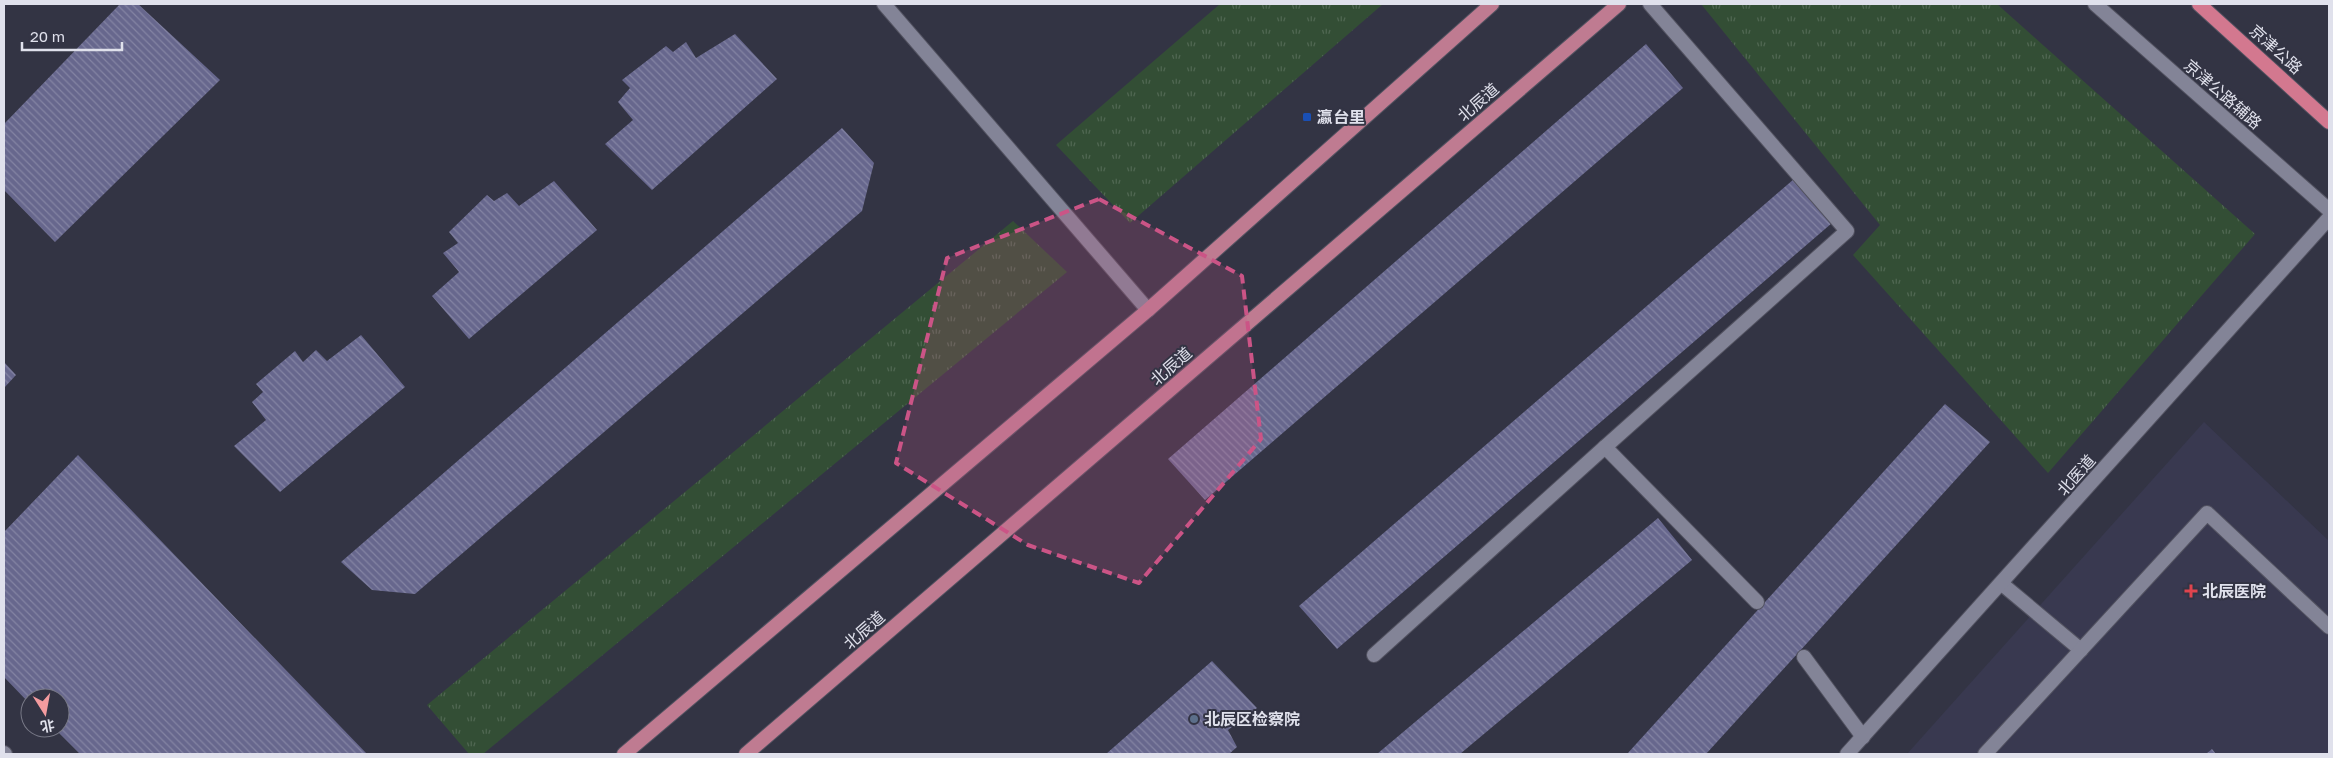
<svg xmlns="http://www.w3.org/2000/svg" width="2333" height="758" viewBox="0 0 2333 758" font-family="'Golos Text','Noto Sans SC',sans-serif">
<style>
.built{fill:#393950}
.grass{fill:url(#grass-tufts)}
.building{fill:url(#building-back-hatch)}
.lines{fill:none;stroke-linecap:round;stroke-linejoin:round}
.service-casing{stroke:#525260;stroke-width:16}
.tertiary-casing{stroke:#525260;stroke-width:16}
.secondary-casing{stroke:#525260;stroke-width:16}
.primary-casing{stroke:#525260;stroke-width:16}
.trunk-casing{stroke:#525260;stroke-width:16}
.service{stroke:#838497;stroke-width:14}
.tertiary{stroke:#838497;stroke-width:14}
.secondary{stroke:#838497;stroke-width:14}
.primary{stroke:#bf7b91;stroke-width:14}
.trunk{stroke:#d3788f;stroke-width:14}
.marked{fill:#cb5486;fill-opacity:0.2;stroke:#cb5486;stroke-width:4;stroke-dasharray:10 6;stroke-linejoin:round}
.transit-dot{fill:#1a4fb4;stroke:#333444;stroke-width:2}
.health-dot{fill:#e0444e;stroke:#333444;stroke-width:2}
.service-dot{fill:#5c6f8a;stroke:#333444;stroke-width:2}
.labels{text-anchor:middle;stroke-width:4;stroke-linejoin:round;paint-order:stroke}
.street-label{font-size:16px;fill:#e0e1ec;stroke:#333444}
.poi-label{font-size:16px;font-weight:bold;fill:#e0e1ec;stroke:#333444;text-anchor:start}
</style>
<defs>
<pattern id="grass-tufts" width="24" height="20" patternUnits="userSpaceOnUse" patternTransform="scale(1.25)"><rect width="24" height="20" fill="#334e35"/><path d="M3 7l-1-3M5 7V3M7 7l1-3M15 17l-1-3M17 17v-4M19 17l1-3" fill="none" stroke="#506752"/></pattern>
<pattern id="building-back-hatch" width="6" height="6" patternUnits="userSpaceOnUse" patternTransform="scale(1.25)"><rect width="6" height="6" fill="#67678d"/><path d="M-1 5l2 2M0 0l6 6M5-1l2 2" fill="none" stroke="#8484a3"/></pattern>
</defs>
<rect width="100%" height="100%" fill="#333444"/>
<!-- built -->
<path class="built" d="M2204 422 2329 541V754H1907Z"/>
<!-- grass -->
<g class="grass">
<path d="M1220 4H1383L1130 223 1056 145Z"/>
<path d="M1701 4H1997L2255 234 2048 473 1853 255 1880 225Z"/>
<path d="M1013 221 1067 272 483 754H469L427 705Z"/>
</g>
<!-- building -->
<g class="building">
<path d="M120 4H138L220 80 55 242 4 190V124Z"/>
<path d="M735 34 777 79 652 190 605 144 633 120 618 102 630 88 622 80 666 46 673 52 686 42 696 58Z"/>
<path d="M1646 44 1683 88 1205 500 1168 459Z"/>
<path d="M842 128 874 163 862 211 415 594 372 590 341 562Z"/>
<path d="M1794 179 1832 223 1337 649 1299 606Z"/>
<path d="M554 181 597 230 469 339 432 296 459 272 443 253 458 243 449 232 487 195 494 201 507 193 519 206Z"/>
<path d="M361 335 405 387 280 492 234 446 266 420 252 402 263 392 256 384 295 351 303 362 316 350 327 361Z"/>
<path d="M4 362 16 375 4 388Z"/>
<path d="M1945 404 1990 442 1706 754H1627Z"/>
<path d="M78 455 367 754H80L54 728H60V698H30V704L4 677V532Z"/>
<path d="M1658 518 1692 560 1460 754H1377Z"/>
<path d="M1212 661 1257 708 1228 730 1237 747 1229 754H1106Z"/>
<path d="M2212 749 2216 754H2206Z"/>
</g>
<g class="lines">
<!-- service casing -->
<g class="service-casing">
<g id="service">
<path d="M884 4 1148 310"/>
<path d="M1650 4 1847 231 1605 447 1757 602"/>
<path d="M2002 584 2081 650"/>
<path d="M1374 655 1605 447"/>
<path d="M1804 657 1863 737"/>
<path d="M1985 754 2207 513 2329 627"/>
</g>
</g>
<!-- tertiary casing -->
<g class="tertiary-casing">
<g id="tertiary">
<path d="M4 753 5 754"/>
<path d="M1847 754 2329 218"/>
</g>
</g>
<!-- secondary casing -->
<g class="secondary-casing">
<path id="secondary" d="M2095 4 2329 210"/>
</g>
<!-- primary casing -->
<g class="primary-casing">
<g id="primary">
<path d="M624 754 1148 310 1492 4"/>
<path d="M746 754 1619 4"/>
</g>
</g>
<!-- trunk casing -->
<g class="trunk-casing">
<path id="trunk" d="M2199 4 2329 122"/>
</g>
<!-- service -->
<use href="#service" class="service"/>
<!-- tertiary -->
<use href="#tertiary" class="tertiary"/>
<!-- secondary -->
<use href="#secondary" class="secondary"/>
<!-- primary -->
<use href="#primary" class="primary"/>
<!-- trunk -->
<use href="#trunk" class="trunk"/>
</g>
<!-- marked area -->
<path class="marked" d="M1099 199 1242 276 1261 439 1139 583 1028 545 896 463 947 258Z"/>
<!-- markers -->
<rect class="transit-dot" x="1302" y="112" width="10" height="10" rx="2.5"/>
<path class="health-dot" d="M2188.5 583.5h5v5h5v5h-5v5h-5v-5h-5v-5h5z"/>
<circle class="service-dot" cx="1194" cy="719" r="5"/>
<g class="labels">
<!-- street labels -->
<g class="street-label">
<text transform="translate(2276 49) rotate(42)" y="6">京津公路</text>
<text transform="translate(2223 94) rotate(41)" y="6">京津公路辅路</text>
<text transform="translate(1478 102) rotate(-41)" y="6">北辰道</text>
<text transform="translate(1171 366) rotate(-41)" y="6">北辰道</text>
<text transform="translate(2076 475) rotate(-48)" y="6">北医道</text>
<text transform="translate(864 630) rotate(-41)" y="6">北辰道</text>
</g>
<!-- poi labels -->
<g class="poi-label">
<text x="1317" y="123">瀛台里</text>
<text x="2202" y="597">北辰医院</text>
<text x="1204" y="725">北辰区检察院</text>
</g>
</g>
<!-- border -->
<rect width="2333" height="758" fill="none" stroke="#e0e1ec" stroke-width="10"/>
<!-- north arrow -->
<g transform="translate(45 713) rotate(169)"><circle r="24" fill="#333444" stroke="#787987"/>
<path d="M0-4L9 19L0 12L-9 19Z" fill="#f49b9f"/>
<text y="-8" font-size="14" font-weight="bold" text-anchor="middle" fill="#e0e1ec">北</text>
</g>
<!-- scale -->
<path d="M22 42v8h100v-8" fill="none" stroke="#e0e1ec" stroke-width="2.5"/>
<text x="30" y="42" font-size="15" fill="#e0e1ec" stroke="#333444" stroke-width="4" paint-order="stroke">20 m</text>
</svg>
